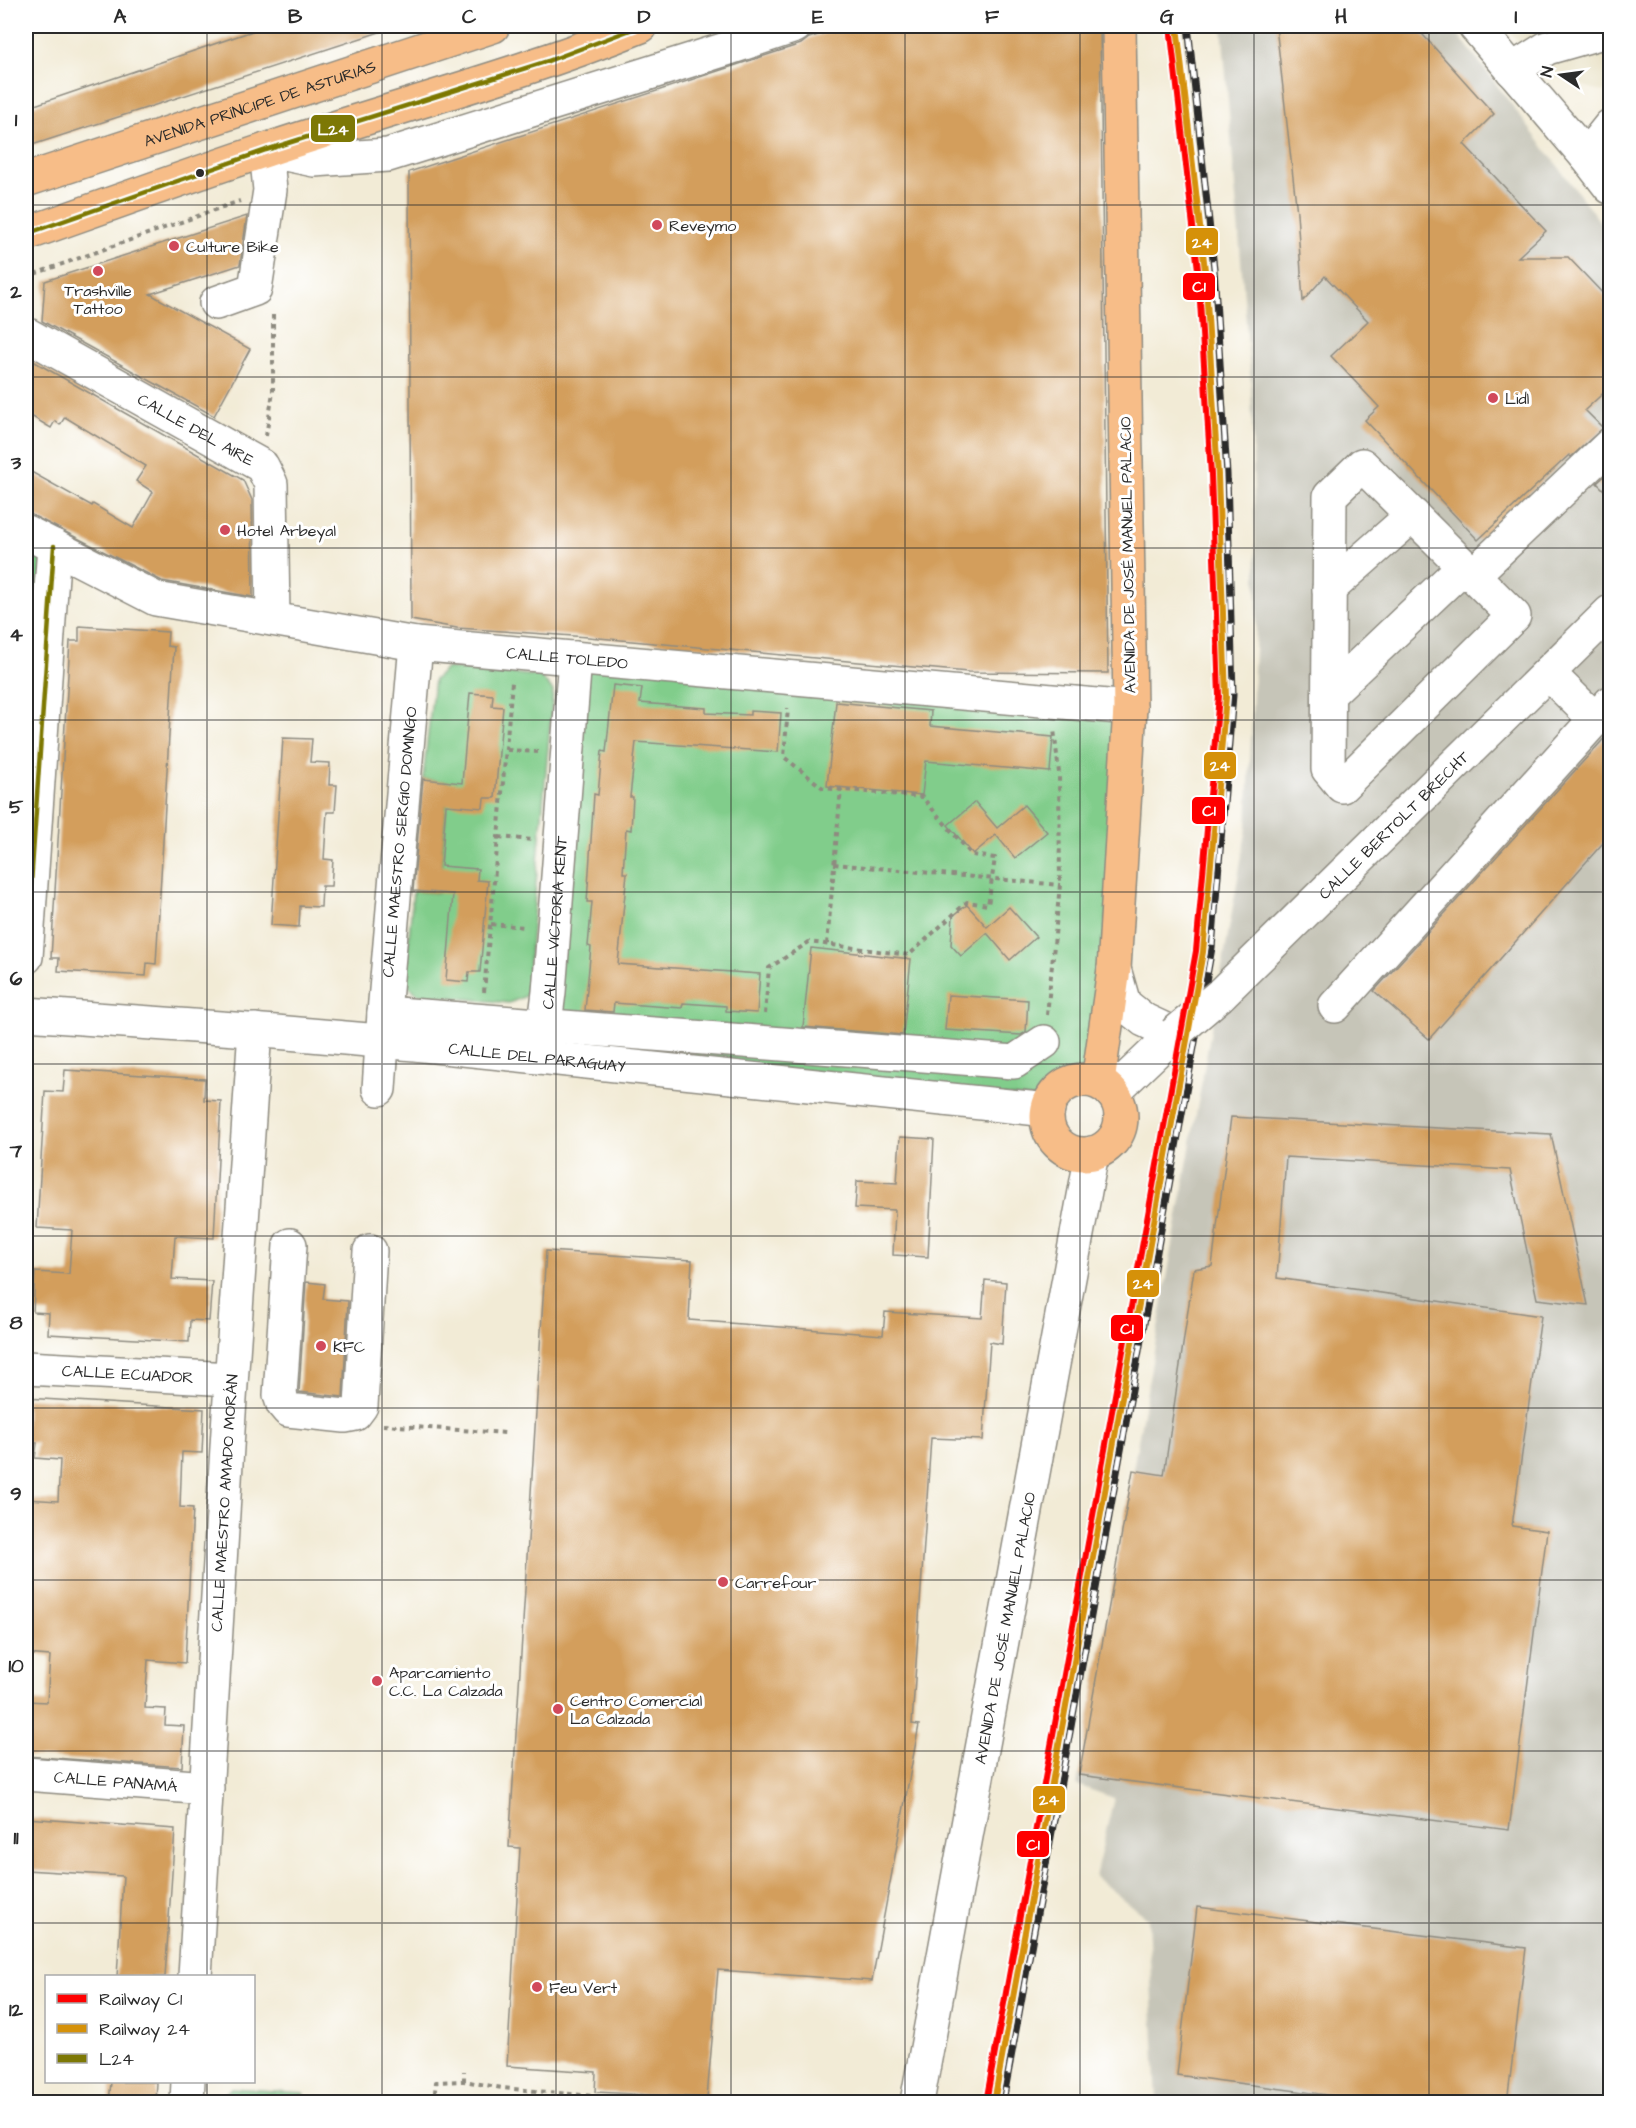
<svg xmlns="http://www.w3.org/2000/svg" width="1636" height="2128" viewBox="0 0 1636 2128" font-family="'Architects Daughter',sans-serif">
<style>
.built{fill:#e4dbba}
.industrial{fill:#c6c5b8}
.green{fill:#81cd8b;stroke:#567c5b;stroke-width:1.5}
.building{fill:#d39e5c}
.lines{fill:none;stroke-linecap:round;stroke-linejoin:round}
.minor-casing{stroke:#8e8b80;stroke-width:36}
.major-casing{stroke:#8e8b80;stroke-width:36}
.highway-casing{stroke:#8e8b80;stroke-width:36}
.path{stroke:#8e8b80;stroke-width:4;stroke-dasharray:4.5 4.5;stroke-linecap:butt}
.minor{stroke:#fff;stroke-width:33}
.major{stroke:#f7bd88;stroke-width:33}
.highway{stroke:#f7bd88;stroke-width:33}
.rail-casing{stroke:#2b2b2b;stroke-width:7}
.rail{stroke:#fff;stroke-width:4.5;stroke-dasharray:14;stroke-linecap:butt}
.minor-bridge-casing{stroke:#8e8b80;stroke-width:36;stroke-linecap:butt}
.minor-bridge{stroke:#fff;stroke-width:33}
.bus-1-casing{stroke:#fff;stroke-width:9}
.bus-1{stroke:#7d7805;stroke-width:4.5}
.rail-1-casing{stroke:#fff;stroke-width:10}
.rail-2-casing{stroke:#fff;stroke-width:10}
.rail-1{stroke:#f00;stroke-width:6}
.rail-2{stroke:#d59109;stroke-width:6}
.grid{fill:none;stroke:#2b2b2b;stroke-width:1.5;stroke-opacity:0.55}
.bus-dot{fill:#2b2b2b;stroke:#fff;stroke-width:2}
.poi-dot{fill:#d1495b;stroke:#fff;stroke-width:2}
.labels{text-anchor:middle;stroke-width:6;stroke-linejoin:round;paint-order:stroke}
.street-label{font-size:16px;fill:#2b2b2b;stroke:#fff}
.poi-label{font-size:16px;fill:#2b2b2b;stroke:#fff;text-anchor:start}
.line-badge{stroke:#fff;stroke-width:2}
.badge-label{font-size:16px;text-anchor:middle;font-weight:bold;fill:#fff}
.neatline{fill:none;stroke:#2b2b2b;stroke-width:2}
.grid-label{font-size:20px;text-anchor:middle;font-weight:bold;fill:#2b2b2b}
</style>
<rect width="100%" height="100%" fill="#fff"/>
<filter id="ink" filterUnits="userSpaceOnUse"><feTurbulence type="fractalNoise" baseFrequency=".0167" numOctaves="2"/><feDisplacementMap in="SourceGraphic" scale="12" xChannelSelector="R" yChannelSelector="G"/><feConvolveMatrix kernelMatrix="1 2 1 2 8 2 1 2 1" color-interpolation-filters="sRGB"/></filter>
<filter id="wash" filterUnits="userSpaceOnUse"><feTurbulence type="fractalNoise" baseFrequency=".008" numOctaves="4" result="noise"/><feDisplacementMap in="SourceGraphic" scale="24" xChannelSelector="R" yChannelSelector="G"/><feGaussianBlur stdDeviation="1.35" result="paint"/><feColorMatrix in="noise" values="0 0 0 0 0 0 0 0 0 0 0 0 0 0 0 0 0 1.4 0 .05"/><feComposite in="paint" operator="in"/></filter>
<g filter="url(#wash)">
<rect width="100%" height="100%" fill="#f2ebd6"/>
<!-- built -->
<path class="built" d="M1505 26H1610V88L1602 92 1544 72Z"/>
<!-- industrial -->
<path class="industrial" d="M1222 26H1452L1610 235V2102H1157L1148 1919 1095 1877 1114 1798 1077 1785 1247 827 1257 606 1251 383Z"/>
<!-- green -->
<g class="green">
<path d="M26 532 54 546 26 957Z"/>
<path d="M575 658 1130 708 1088 1080C1071 1080 1058 1085 1051 1100L501 1054 545 1024Z"/>
<path d="M447 668 540 676 553 691 526 996 509 1003 418 994 405 983 413 891 439 893 448 782 423 779 434 680Z"/>
<path d="M231 2088 304 2093 303 2102H217Z"/>
</g>
<g id="blocks">
<!-- building -->
<g class="building">
<path d="M267 26H386V30L26 147V108Z"/>
<path d="M846 26H1100L1108 673 968 672 588 637 457 628 411 620 409 172 801 44 809 38Z"/>
<path d="M1276 26H1415L1494 114 1464 144 1546 231 1518 257H1568L1611 302V386L1585 410 1603 428 1571 457 1569 455 1478 540 1365 420 1379 407 1331 356 1368 321 1325 276 1303 301 1297 213Z"/>
<path d="M247 216 240 265 150 294 250 349 214 416 42 321 45 281Z"/>
<path d="M26 357 243 480 252 500 253 597 162 581 26 512V469L92 506 93 504 133 528 153 492 136 481 146 466 65 417 60 425 55 421 51 428 26 413Z"/>
<path d="M1611 470V497L1597 483Z"/>
<path d="M79 626 168 632 167 646 174 647 156 964 147 963 146 976 58 971 59 958H51L70 641H79Z"/>
<path d="M613 685 642 688 640 703 706 708V713L750 715V711L781 713 778 752 636 742 630 797H633L631 830 626 829 623 873H627L618 964 760 974 757 1013 726 1011V1006L683 1003 682 1008 614 1003 613 1012 585 1010 591 947 588 946 592 902H587L594 794 598 795 602 751 606 752Z"/>
<path d="M470 693 493 695 492 706 503 707 495 798H484L483 808 446 805 441 866 478 869 477 880 488 881 480 972H469L468 982 446 980 453 894 413 891 423 779 462 783Z"/>
<path d="M836 702 931 711 930 726 1053 737 1050 772 926 761 922 795 827 786Z"/>
<path d="M1611 731V834L1429 1039 1374 991Z"/>
<path d="M283 738 312 739 310 762 330 763 329 785H337L335 812H327L324 859 333 860 331 886H322L321 907 300 906 299 927 271 925Z"/>
<path d="M975 802 997 828 1024 805 1047 832 1015 858 996 835 973 854 948 825Z"/>
<path d="M967 905 987 927 1009 907 1036 937 1010 960 987 933 961 956 951 945 953 916Z"/>
<path d="M811 948 911 959 903 1035 803 1027Z"/>
<path d="M948 995 1028 1000 1026 1032 1021 1035 945 1030Z"/>
<path d="M65 1070 205 1079 204 1100 221 1101 214 1238 175 1236 172 1279 212 1281 209 1321 190 1320 189 1342 48 1334 49 1313 33 1312 35 1272 69 1274 72 1230 37 1228 45 1091 63 1092Z"/>
<path d="M1231 1117 1551 1134 1588 1305 1537 1299 1510 1170 1286 1157 1277 1278 1541 1316 1512 1526 1547 1531 1509 1830 1079 1775 1133 1470 1164 1475 1194 1269 1212 1266Z"/>
<path d="M900 1137 934 1139 928 1257 893 1255 895 1210 855 1208 857 1181 897 1183Z"/>
<path d="M546 1251 692 1260 689 1320 883 1335 885 1312 982 1318 985 1280 1006 1282 1002 1344 990 1342 983 1440 931 1438 912 1724 919 1725 872 1981 718 1970 707 2098 595 2092 596 2072 507 2066 520 1848 509 1847Z"/>
<path d="M306 1282 325 1284 323 1299 348 1301 343 1397 299 1392Z"/>
<path d="M26 1398 204 1409 202 1453 182 1452 180 1507 193 1508 185 1663 148 1660 145 1708 166 1709 165 1725 184 1726 182 1767 26 1756V1701L47 1702 50 1656 26 1654V1499L58 1501 60 1460 35 1458 37 1443 26 1442Z"/>
<path d="M26 1818 175 1829 165 1977H117L123 1876 26 1870Z"/>
<path d="M1197 1907 1526 1948 1507 2103H1388L1177 2075Z"/>
<path d="M111 2082H157L156 2103H109Z"/>
</g>
</g>
</g>
<g filter="url(#ink)">
<use href="#blocks" fill-opacity="0" stroke="#8e8b80" stroke-width="1.5"/>
<g class="lines">
<!-- minor casing -->
<g class="minor-casing">
<g id="minor">
<path d="M1475 26 1586 156 1610 187"/>
<path d="M1512 70 1547 48 1610 30"/>
<path d="M1586 156 1610 126"/>
<path d="M216 303 255 289 270 190 266 150 314 160 388 155 726 49 795 26"/>
<path id="s1" d="M26 334 262 466 271 484 273 619"/>
<path d="M1362 465 1514 616 1342 786 1328 769 1330 496Z"/>
<path id="s2" d="M26 532 156 599 416 644 1130 708"/>
<path d="M1473 575 1610 445"/>
<path d="M1329 589 1413 515"/>
<path d="M1548 673 1596 720"/>
<path d="M1329 694 1464 566"/>
<path d="M26 957 54 546"/>
<path id="s3" d="M1220 995 1610 612"/>
<path d="M1335 1006 1610 703"/>
<path d="M384 1013 1014 1062 1044 1042"/>
<path id="s4" d="M26 1014 276 1032 414 1044 1048 1110"/>
<path id="s5" d="M545 1024 549 992 575 658"/>
<path id="s6" d="M379 1089 384 1013 416 644"/>
<path d="M1112 1093 1174 1034 1144 1020 1124 1004 1114 969"/>
<path d="M290 1245 280 1395 283 1404 288 1410 345 1416 355 1414 361 1406 370 1251"/>
<path id="s7" d="M26 1368 231 1379"/>
<path id="s8" d="M26 1774 207 1788"/>
<path id="s9" d="M195 1976 229 1414 255 1030"/>
<path d="M187 2102 188 2082"/>
<path id="s10" d="M917 2102 1092 1153"/>
</g>
</g>
<!-- major casing -->
<g class="major-casing">
<g id="major">
<circle cx="1084" cy="1117" r="37"/>
<path d="M1098 1082 1114 969 1130 708 1119 26"/>
</g>
</g>
<!-- highway casing -->
<g class="highway-casing">
<g id="highway">
<path id="s11" d="M26 180 493 26"/>
<path d="M26 234C105 206 185 177 266 150 391 108 518 76 641 26"/>
</g>
</g>
<!-- path -->
<g class="path">
<path d="M26 277 240 201"/>
<path d="M266 436 273 392V312"/>
<path d="M507 750 538 752"/>
<path d="M499 837 533 840"/>
<path d="M834 864 1060 885"/>
<path d="M491 924 525 927"/>
<path d="M827 944 841 789"/>
<path d="M484 992 512 682"/>
<path d="M765 1014 769 968 809 942 909 955 967 902 988 905 995 858 972 855 922 797 823 788 784 757 788 708"/>
<path d="M1047 1015 1060 885 1059 773 1054 729"/>
<path d="M383 1425 506 1433"/>
<path d="M464 2081V2071"/>
<path d="M434 2102 436 2082 464 2081 502 2088 662 2102"/>
</g>
<!-- minor -->
<use href="#minor" class="minor"/>
<!-- major -->
<use href="#major" class="major"/>
<!-- highway -->
<use href="#highway" class="highway"/>
<!-- rail casing -->
<g class="rail-casing">
<path id="rail" d="M1003 2102 1212 948 1233 695 1227 474 1214 268 1188 26"/>
</g>
<!-- rail -->
<use href="#rail" class="rail"/>
<!-- minor-bridge casing -->
<g class="minor-bridge-casing">
<path id="minor-bridge" d="M1174 1034 1220 995"/>
</g>
<!-- minor-bridge -->
<use href="#minor-bridge" class="minor-bridge"/>
<!-- bus-1 casing -->
<g class="bus-1-casing">
<g id="bus-1">
<path d="M26 234 266 150 548 61 641 26"/>
<path d="M26 957 54 546"/>
</g>
</g>
<!-- bus-1 -->
<use href="#bus-1" class="bus-1"/>
<!-- rail-1 casing -->
<g class="rail-1-casing">
<path id="rail-1" d="M986 2102 1196 951 1219 696 1211 475 1198 270 1170 26"/>
</g>
<!-- rail-2 casing -->
<g class="rail-2-casing">
<path id="rail-2" d="M994 2102 1203 952 1226 697 1218 475 1205 270 1177 26"/>
</g>
<!-- rail-1 -->
<use href="#rail-1" class="rail-1"/>
<!-- rail-2 -->
<use href="#rail-2" class="rail-2"/>
</g>
</g>
<!-- grid -->
<path class="grid" d="M207 26V1976M382 26V2102M556 26V2102M731 26V2102M905 26V2102M1080 26V2102M1254 26V2102M1429 26V2102M26 205H1610M26 377H1610M26 548H1610M26 720H1610M26 892H1610M26 1064H1610M26 1236H1610M26 1408H1610M26 1580H1610M26 1751H1610M26 1923H1610M207 2082V2102"/>
<!-- markers -->
<circle class="bus-dot" cx="200" cy="173" r="5"/>
<g class="poi-dot">
<circle cx="657" cy="225" r="6"/>
<circle cx="174" cy="246" r="6"/>
<circle cx="98" cy="271" r="6"/>
<circle cx="1493" cy="398" r="6"/>
<circle cx="225" cy="530" r="6"/>
<circle cx="321" cy="1346" r="6"/>
<circle cx="723" cy="1582" r="6"/>
<circle cx="377" cy="1681" r="6"/>
<circle cx="558" cy="1709" r="6"/>
<circle cx="537" cy="1987" r="6"/>
</g>
<g class="labels">
<!-- street labels -->
<g class="street-label">
<text dy="6" stroke="none"><textPath href="#s11" startOffset="246">AVENIDA PRÍNCIPE DE ASTURIAS</textPath></text>
<text dy="6" stroke="none"><textPath href="#s1" startOffset="195">CALLE DEL AIRE</textPath></text>
<text transform="translate(1127 555) rotate(-91)" y="6">AVENIDA DE JOSÉ MANUEL PALACIO</text>
<text dy="6" stroke="none"><textPath href="#s2" startOffset="562">CALLE TOLEDO</textPath></text>
<text dy="6" stroke="none"><textPath href="#s3" startOffset="243">CALLE BERTOLT BRECHT</textPath></text>
<text dy="6" stroke="none"><textPath href="#s6" startOffset="248">CALLE MAESTRO SERGIO DOMINGO</textPath></text>
<text dy="6" stroke="none"><textPath href="#s5" startOffset="102">CALLE VICTORIA KENT</textPath></text>
<text dy="6" stroke="none"><textPath href="#s4" startOffset="513">CALLE DEL PARAGUAY</textPath></text>
<text dy="6" stroke="none"><textPath href="#s7" startOffset="102">CALLE ECUADOR</textPath></text>
<text dy="6" stroke="none"><textPath href="#s9" startOffset="474">CALLE MAESTRO AMADO MORÁN</textPath></text>
<text dy="6" stroke="none"><textPath href="#s10" startOffset="482">AVENIDA DE JOSÉ MANUEL PALACIO</textPath></text>
<text dy="6" stroke="none"><textPath href="#s8" startOffset="90">CALLE PANAMÁ</textPath></text>
</g>
<!-- poi labels -->
<g class="poi-label">
<text x="669" y="231">Reveymo</text>
<text x="186" y="252">Culture Bike</text>
<text x="98" y="296" text-anchor="middle">Trashville<tspan x="98" dy="18">Tattoo</tspan></text>
<text x="1505" y="404">Lidl</text>
<text x="237" y="536">Hotel Arbeyal</text>
<text x="333" y="1352">KFC</text>
<text x="735" y="1588">Carrefour</text>
<text x="389" y="1678">Aparcamiento<tspan x="389" dy="18">C.C. La Calzada</tspan></text>
<text x="570" y="1706">Centro Comercial<tspan x="570" dy="18">La Calzada</tspan></text>
<text x="549" y="1993">Feu Vert</text>
</g>
</g>
<g class="line-badge">
<rect x="310" y="114" width="46" height="29" rx="6" fill="#7d7805"/>
<rect x="1185" y="227" width="34" height="29" rx="6" fill="#d59109"/>
<rect x="1182" y="272" width="34" height="29" rx="6" fill="#f00"/>
<rect x="1203" y="751" width="34" height="29" rx="6" fill="#d59109"/>
<rect x="1191" y="796" width="35" height="29" rx="6" fill="#f00"/>
<rect x="1126" y="1269" width="34" height="29" rx="6" fill="#d59109"/>
<rect x="1110" y="1314" width="34" height="28" rx="6" fill="#f00"/>
<rect x="1032" y="1785" width="34" height="29" rx="6" fill="#d59109"/>
<rect x="1016" y="1830" width="34" height="28" rx="6" fill="#f00"/>
</g>
<g class="badge-label">
<text x="333" y="135">L24</text>
<text x="1202" y="248">24</text>
<text x="1199" y="292">C1</text>
<text x="1220" y="771">24</text>
<text x="1209" y="816">C1</text>
<text x="1143" y="1289">24</text>
<text x="1127" y="1334">C1</text>
<text x="1049" y="1805">24</text>
<text x="1033" y="1850">C1</text>
</g>
<!-- margin -->
<rect width="1636" height="2128" fill="none" stroke="#fff" stroke-width="66"/>
<!-- legend -->
<rect x="45" y="1975" width="210" height="108" fill="#ffffff" stroke="#aaaaaa" stroke-width="1.5"/>
<rect x="57" y="1994" width="30" height="9" fill="#ff0000" stroke="#aaaaaa" stroke-width="1.5"/>
<text x="99" y="2005" font-size="18" fill="#2b2b2b">Railway C1</text>
<rect x="57" y="2024" width="30" height="9" fill="#d59109" stroke="#aaaaaa" stroke-width="1.5"/>
<text x="99" y="2035" font-size="18" fill="#2b2b2b">Railway 24</text>
<rect x="57" y="2054" width="30" height="9" fill="#7d7805" stroke="#aaaaaa" stroke-width="1.5"/>
<text x="99" y="2065" font-size="18" fill="#2b2b2b">L24</text>
<!-- north arrow -->
<g transform="translate(1561 75) rotate(283)" stroke="#ffffff" stroke-width="4.5" paint-order="stroke">
<path d="M0-4.5L10 22L0 15L-10 22Z" fill="#2b2b2b"/>
<text y="-9" font-size="16" font-weight="bold" text-anchor="middle" fill="#2b2b2b">N</text>
</g>
<rect x="33" y="33" width="1570" height="2062" class="neatline"/>
<g class="grid-label">
<text x="120" y="23">A</text>
<text x="295" y="23">B</text>
<text x="469" y="23">C</text>
<text x="644" y="23">D</text>
<text x="818" y="23">E</text>
<text x="992" y="23">F</text>
<text x="1167" y="23">G</text>
<text x="1341" y="23">H</text>
<text x="1516" y="23">I</text>
<text x="16" y="126">1</text>
<text x="16" y="298">2</text>
<text x="16" y="469">3</text>
<text x="16" y="641">4</text>
<text x="16" y="813">5</text>
<text x="16" y="985">6</text>
<text x="16" y="1157">7</text>
<text x="16" y="1329">8</text>
<text x="16" y="1500">9</text>
<text x="16" y="1672">10</text>
<text x="16" y="1844">11</text>
<text x="16" y="2016">12</text>
</g>
</svg>
